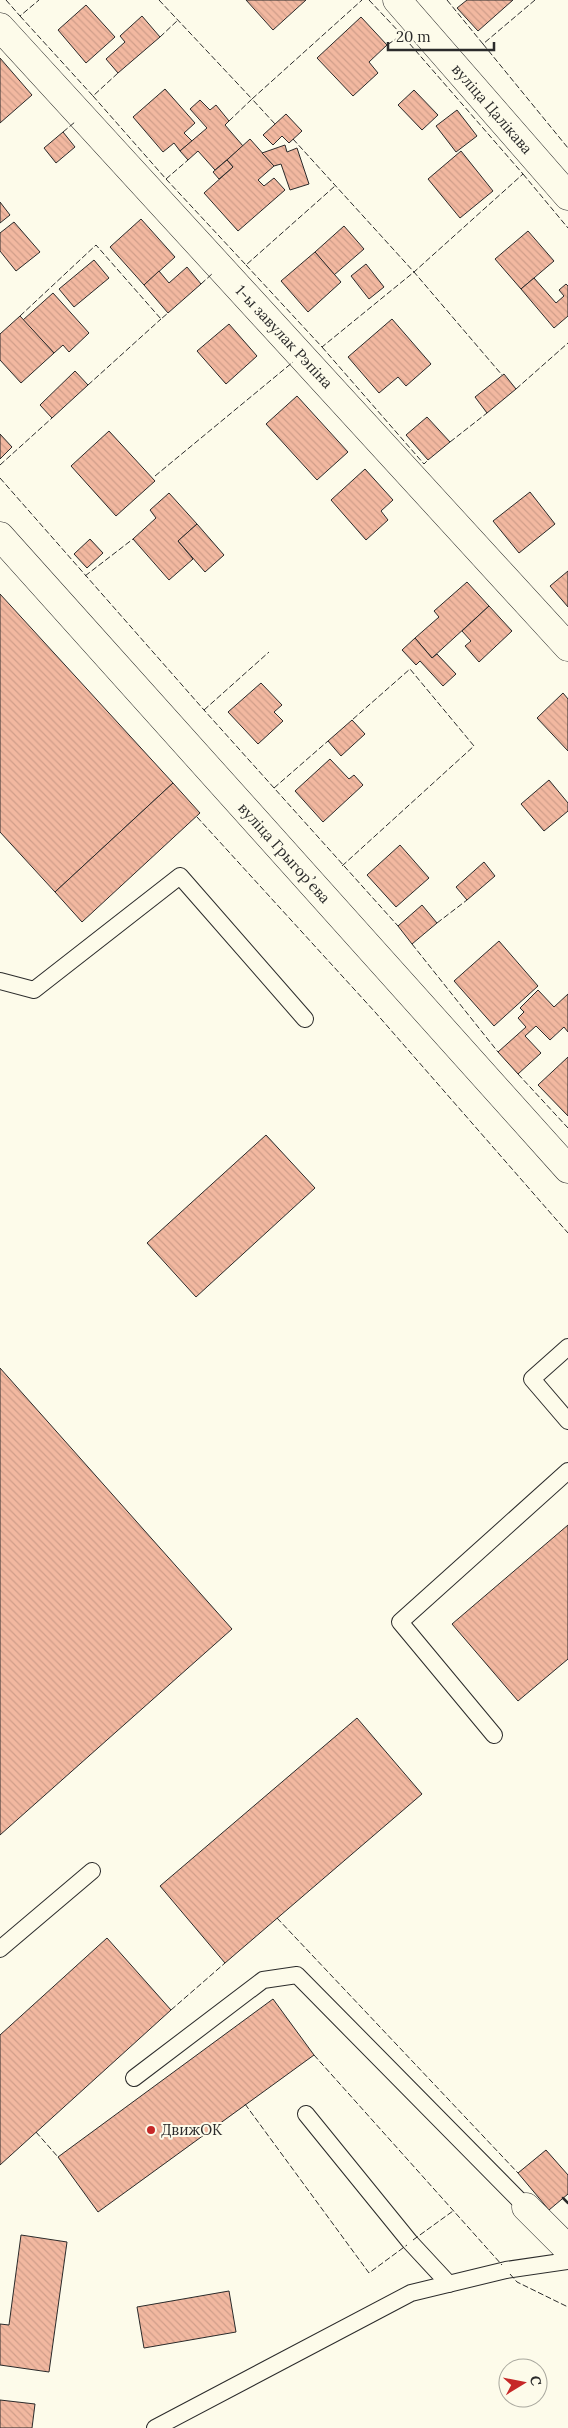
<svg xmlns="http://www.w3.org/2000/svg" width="568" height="2428" viewBox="0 0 568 2428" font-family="Lora,serif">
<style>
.building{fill:url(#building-back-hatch);stroke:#2b2b2b}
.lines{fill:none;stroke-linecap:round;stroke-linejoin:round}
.service-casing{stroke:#2b2b2b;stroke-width:18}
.minor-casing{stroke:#2b2b2b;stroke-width:29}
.service{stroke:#fdfbea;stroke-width:16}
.minor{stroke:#fdfbea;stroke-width:28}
.fence{stroke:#2b2b2b;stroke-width:1;stroke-dasharray:6 2.5;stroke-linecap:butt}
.wall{stroke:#2b2b2b;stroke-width:2.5}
.poi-dot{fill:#c62828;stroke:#fdfbea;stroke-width:2}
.labels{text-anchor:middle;stroke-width:4;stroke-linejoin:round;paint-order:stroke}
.street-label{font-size:15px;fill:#2b2b2b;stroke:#fdfbea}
.poi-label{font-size:15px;fill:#2b2b2b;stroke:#fdfbea;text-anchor:start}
</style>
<defs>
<pattern id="building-back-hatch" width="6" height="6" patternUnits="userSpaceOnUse" patternTransform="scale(1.25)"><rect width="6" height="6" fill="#f2b8a0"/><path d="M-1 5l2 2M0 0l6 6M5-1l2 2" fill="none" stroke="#d09e8a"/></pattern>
</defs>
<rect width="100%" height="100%" fill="#fdfbea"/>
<!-- building -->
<g class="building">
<path d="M246 0H306L273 30Z"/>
<path d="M467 0H513L478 31 457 8Z"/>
<path d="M86 5 115 37 86 63 58 30Z"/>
<path d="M142 16 160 37 118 73 106 59 125 42 120 36Z"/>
<path d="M361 17 387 45 369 62 378 73 353 96 317 58Z"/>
<path d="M0 58 32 95 0 123Z"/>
<path d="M165 89 195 123 184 133 192 141 180 151 174 143 163 152 133 117Z"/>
<path d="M414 90 438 115 422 130 398 105Z"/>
<path d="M200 100 210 110 216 105 229 121 225 125 243 146 215 170 198 151 188 160 180 151 207 128 190 109Z"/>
<path d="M457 110 477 136 456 152 436 126Z"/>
<path d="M286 114 302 131 289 143 282 136 273 145 263 135Z"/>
<path d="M63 132 75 147 56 163 44 148Z"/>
<path d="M250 139 274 166 258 180 264 186 274 178 285 190 238 231 204 193 233 167 227 160Z"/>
<path d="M285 145 287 152 297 148 309 184 290 190 281 164 274 166 262 153Z"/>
<path d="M461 151 493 191 460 218 428 179Z"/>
<path d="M227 160 233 167 219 179 213 172Z"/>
<path d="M0 202 10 215 0 223Z"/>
<path d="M141 219 175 257 144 285 110 247Z"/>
<path d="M14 222 40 252 16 271 0 251V233Z"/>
<path d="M344 226 364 249 334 275 315 252Z"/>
<path d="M528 231 554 261 521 289 495 259Z"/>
<path d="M315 252 341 282 308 312 281 281Z"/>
<path d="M94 260 109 278 74 307 59 289Z"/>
<path d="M366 264 384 287 369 299 351 276Z"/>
<path d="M187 267 201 284 168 313 144 285 159 271 169 283Z"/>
<path d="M534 278 556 303 564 296 559 290 566 284 568 286V316L554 328 521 289Z"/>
<path d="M53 293 89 333 69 352 63 345 54 353 23 320Z"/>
<path d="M20 316 54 353 21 383 0 360V334Z"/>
<path d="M392 319 431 364 406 386 398 377 379 393 348 357Z"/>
<path d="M229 324 257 356 226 384 197 351Z"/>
<path d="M75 371 88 385 52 418 40 405Z"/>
<path d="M504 374 516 389 487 413 475 397Z"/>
<path d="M297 396 348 452 317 480 266 424Z"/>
<path d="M427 417 450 442 428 460 406 435Z"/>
<path d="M109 431 155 481 116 516 71 466Z"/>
<path d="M0 434 12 447 0 459Z"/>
<path d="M365 469 393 500 381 511 388 520 366 540 331 500Z"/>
<path d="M530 492 555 524 519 553 493 521Z"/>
<path d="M169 493 197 524 178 541 193 559 169 580 133 539 156 518 150 510Z"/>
<path d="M197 524 224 555 205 572 178 541Z"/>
<path d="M90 539 103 553 87 568 74 554Z"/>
<path d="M568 571V607L550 586Z"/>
<path d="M467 582 489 606 432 658 415 638 439 617 434 611Z"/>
<path d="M0 594 173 783 55 892 0 832Z"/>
<path d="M489 606 512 631 479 662 465 646 471 641 462 631Z"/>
<path d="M415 638 432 658 437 654 456 674 443 686 420 661 416 665 402 650Z"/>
<path d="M261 683 282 705 274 712 283 721 258 744 228 712Z"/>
<path d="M563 693 568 699V751L537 718Z"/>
<path d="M352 720 365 734 341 756 328 741Z"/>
<path d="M330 759 349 779 354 775 363 785 323 822 295 791Z"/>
<path d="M549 780 568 803V811L544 831 521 804Z"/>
<path d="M173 783 200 813 82 922 55 892Z"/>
<path d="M400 845 429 878 396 907 367 875Z"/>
<path d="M484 862 495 876 467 900 456 887Z"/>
<path d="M422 905 437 923 412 944 398 926Z"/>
<path d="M499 941 538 986 494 1026 454 981Z"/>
<path d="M538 990 554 1007 568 994V1032L564 1027 550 1040 536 1026 525 1036 541 1053 518 1074 498 1052 526 1027 518 1018 524 1012 520 1008Z"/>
<path d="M568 1057V1116L538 1085Z"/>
<path d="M266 1135 315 1188 196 1297 147 1243Z"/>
<path d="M0 1368 232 1629 0 1835Z"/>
<path d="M568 1525V1659L518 1701 452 1624Z"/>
<path d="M357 1718 422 1794 225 1963 160 1886Z"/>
<path d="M107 1938 171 2010 0 2165V2035Z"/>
<path d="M273 1999 314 2055 98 2212 58 2157Z"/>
<path d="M546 2150 568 2175V2194L549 2210 518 2173Z"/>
<path d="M21 2235 67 2242 49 2372 0 2365V2324L9 2325Z"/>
<path d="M229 2291 236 2332 144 2348 137 2307Z"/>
<path d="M0 2400 35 2404 32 2428H0Z"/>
</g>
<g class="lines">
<!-- service casing -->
<g class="service-casing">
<g id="service">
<path d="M0 981 34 990 180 876 305 1019"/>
<path d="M568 1347 532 1379 568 1421"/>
<path d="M494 1735 400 1622 568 1471"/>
<path d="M0 1949 92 1871"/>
<path d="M134 2078 263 1980 297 1975 526 2207"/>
<path d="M306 2114 410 2242 449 2284"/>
<path d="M155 2428 411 2293 506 2270 568 2261"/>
</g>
</g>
<!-- minor casing -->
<g class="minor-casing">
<g id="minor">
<path d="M397 0 568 196"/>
<path d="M0 27 568 647"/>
<path d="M0 536 568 1169"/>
<path d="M526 2207 568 2249"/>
</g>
</g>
<!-- service -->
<use href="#service" class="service"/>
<!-- minor -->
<use href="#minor" class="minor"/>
<!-- fence -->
<g class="fence">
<path d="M6 0 20 16 39 0"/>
<path d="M159 0 252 99 362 0"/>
<path d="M369 0 402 35 387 45"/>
<path d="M447 0 483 44 535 0"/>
<path d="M20 16 93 96 118 73"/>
<path d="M160 37 178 20"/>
<path d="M483 44 568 148"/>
<path d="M93 96 166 179 188 160"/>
<path d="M229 121 252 99 275 124"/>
<path d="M63 132 75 122"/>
<path d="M293 139 414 272 523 174 402 35"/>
<path d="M523 174 568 228"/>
<path d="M166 179 246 265 335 186"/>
<path d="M246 265 322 347 414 272 502 375"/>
<path d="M201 284 213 273"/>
<path d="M20 316 96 245 161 319 168 313"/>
<path d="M322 347 424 464 428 460"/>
<path d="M88 385 161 319"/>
<path d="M516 389 568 343"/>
<path d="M450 442 487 413"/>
<path d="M0 465 52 418"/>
<path d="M155 476 293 362"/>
<path d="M0 478 204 710 398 926"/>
<path d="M85 576 133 539"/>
<path d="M204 710 269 652"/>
<path d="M274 788 328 741"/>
<path d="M197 817 375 1012 568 1233"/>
<path d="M342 866 474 746 410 669 352 720"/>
<path d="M437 923 467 900"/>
<path d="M412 944 498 1052"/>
<path d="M518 1074 568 1128"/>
<path d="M277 1918 518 2173"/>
<path d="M171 2010 225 1963"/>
<path d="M314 2055 502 2265"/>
<path d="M245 2104 369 2273 407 2245"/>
<path d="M36 2132 58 2157"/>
<path d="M413 2240 453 2211"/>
<path d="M510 2274 517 2282 568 2307"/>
</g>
<!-- wall -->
<path class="wall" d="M563 2198 568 2203"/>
</g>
<!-- markers -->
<circle class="poi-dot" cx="151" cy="2130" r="5"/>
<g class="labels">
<!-- street labels -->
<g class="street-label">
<text transform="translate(492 109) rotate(49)" y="5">вуліца Цалікава</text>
<text transform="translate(284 337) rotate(47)" y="5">1-ы завулак Рэпіна</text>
<text transform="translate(284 853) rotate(48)" y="5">вуліца Грыгорʼева</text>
</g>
<!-- poi labels -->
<g class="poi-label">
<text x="161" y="2135">ДвижОК</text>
</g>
</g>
<!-- north arrow -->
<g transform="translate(523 2383) rotate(80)"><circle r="24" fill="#fdfbea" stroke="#a9a89e"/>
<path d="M0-4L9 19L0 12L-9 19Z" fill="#c62828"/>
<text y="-8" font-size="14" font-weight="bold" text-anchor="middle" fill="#2b2b2b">С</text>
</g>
<!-- scale -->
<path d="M388 42v8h106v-8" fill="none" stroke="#2b2b2b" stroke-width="2.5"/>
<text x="396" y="42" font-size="15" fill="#2b2b2b" stroke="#fdfbea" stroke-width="4" paint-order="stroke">20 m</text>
</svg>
